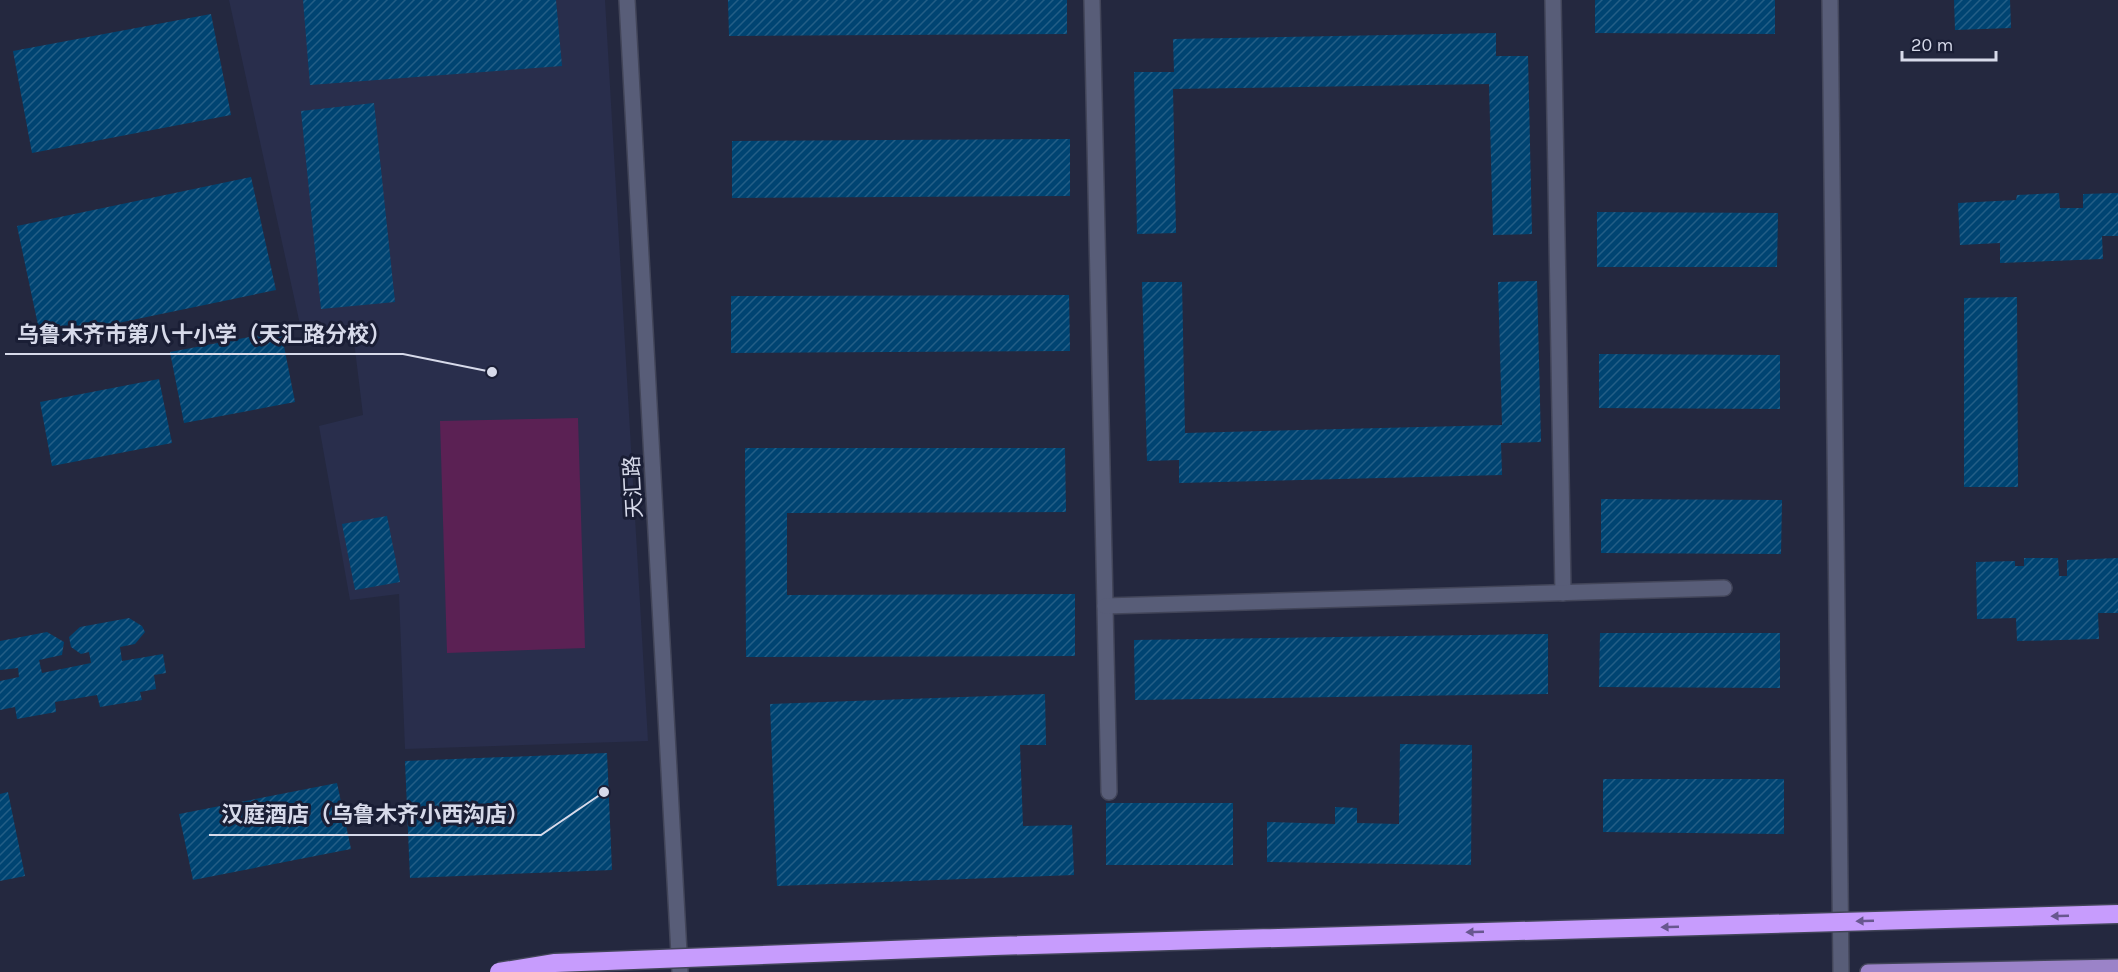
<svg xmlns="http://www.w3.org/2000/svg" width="2118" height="972" viewBox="0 0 2118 972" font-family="Karla,'Noto Sans SC',sans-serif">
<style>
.built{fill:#292e4c}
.pitch{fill:#5b2154}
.building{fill:url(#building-hatch)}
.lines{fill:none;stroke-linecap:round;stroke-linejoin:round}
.street-casing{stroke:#424559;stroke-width:18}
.secondary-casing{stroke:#424559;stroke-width:18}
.primary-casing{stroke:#424559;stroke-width:18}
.street{stroke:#585d78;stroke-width:15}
.secondary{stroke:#585d78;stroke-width:15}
.primary{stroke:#9b83c8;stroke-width:15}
.highway-bridge-casing{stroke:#424559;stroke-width:21;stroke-linecap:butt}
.highway-bridge{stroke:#c79cfd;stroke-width:18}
.oneway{fill:#68578f}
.labels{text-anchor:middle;stroke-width:6;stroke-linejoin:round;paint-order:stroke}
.street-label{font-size:21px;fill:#d7daea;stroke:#1a1e35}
.leader{fill:none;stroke:#d7daea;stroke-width:2}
.callout-dot{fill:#d7daea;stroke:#1a1e35;stroke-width:2}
.callout-label{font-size:22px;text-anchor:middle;font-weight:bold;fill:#d7daea;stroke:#1a1e35;stroke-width:6;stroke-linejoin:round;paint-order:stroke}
</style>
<defs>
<pattern id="building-hatch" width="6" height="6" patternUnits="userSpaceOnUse" patternTransform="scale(1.5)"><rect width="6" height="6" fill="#004472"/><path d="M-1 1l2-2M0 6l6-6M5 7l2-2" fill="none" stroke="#245e86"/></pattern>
</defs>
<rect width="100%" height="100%" fill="#24283f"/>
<!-- built -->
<path class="built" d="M229 0H605L648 741 405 749 399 594 350 600 319 426 363 415 352 325 301 329Z"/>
<!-- pitch -->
<path class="pitch" d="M578 418 585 648 447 653 440 421Z"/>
<!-- building -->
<g class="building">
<path d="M303 0H556L562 66 310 85Z"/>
<path d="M728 0H1067V34L729 36Z"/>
<path d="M1595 0H1775V34L1595 33Z"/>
<path d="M1954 0H2010L2011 28 1955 30Z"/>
<path d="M211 14 231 115 32 153 13 51Z"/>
<path d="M1496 33V56H1528L1532 234 1493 235 1489 84 1173 89 1176 233 1137 234 1134 72H1174L1173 39Z"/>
<path d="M374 103 395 302 321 309 301 111Z"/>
<path d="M1070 139V196L732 198V141Z"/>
<path d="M251 177 276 290 41 339 17 226Z"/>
<path d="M2059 193 2060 208H2083V194L2118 193V236H2102L2103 259 2000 263V243L1960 245 1958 203 2016 200 2017 195Z"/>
<path d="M1597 212 1778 213 1777 267H1597Z"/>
<path d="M1537 281 1541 442 1501 443 1502 475 1179 483V460L1147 461 1142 282H1182L1185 433 1502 425 1498 282Z"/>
<path d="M1069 295 1070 351 731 353V296Z"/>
<path d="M2017 297 2018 487H1964V298Z"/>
<path d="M281 331 295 402 184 423 170 352Z"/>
<path d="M1599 354 1780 355V409L1599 408Z"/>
<path d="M159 379 172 443 52 466 40 402Z"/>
<path d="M745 448H1065L1066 512 787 513V595L1075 594V656L746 657Z"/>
<path d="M1601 499 1782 500 1781 554 1601 553Z"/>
<path d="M387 516 400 582 355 590 342 524Z"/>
<path d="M2024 558H2058L2059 576H2067V560L2118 558V613H2098L2099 639 2017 641 2016 618 1977 619 1976 562 2015 561V566H2024Z"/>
<path d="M129 618 142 626 145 632 135 644 120 647 122 661 163 654 166 673 154 675 156 689 140 692 142 700 100 707 97 695 55 702 56 712 17 719 15 707 0 710V681L19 677 18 668 0 670V641L47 632 64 642 62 655 39 660 42 673 91 663 89 652 81 654 71 647 69 637 80 627Z"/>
<path d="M1600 633H1780V688L1599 687Z"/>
<path d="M1548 634V694L1135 700 1134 640Z"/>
<path d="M1045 694 1046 745H1020L1023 826 1072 825 1074 875 777 886 770 704Z"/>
<path d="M1400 744 1472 745 1471 865 1267 862V822L1335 824V807L1357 808V823L1399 824Z"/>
<path d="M607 753 612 870 410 878 405 761Z"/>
<path d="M1603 779H1784V834L1603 832Z"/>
<path d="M337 783 351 849 193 880 179 814Z"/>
<path d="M8 792 25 876 0 881V794Z"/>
<rect x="1106" y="803" width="127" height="62"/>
</g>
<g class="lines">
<!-- street casing -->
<g class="street-casing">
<g id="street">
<path d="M1092 0 1109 792"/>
<path d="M1553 0 1563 593"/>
<path d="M1830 0 1841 972"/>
<path d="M1105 606 1724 588"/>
</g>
</g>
<!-- secondary casing -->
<g class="secondary-casing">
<path id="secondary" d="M627 0 680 972"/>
</g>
<!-- primary casing -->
<g class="primary-casing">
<path id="primary" d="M1868 972 2118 967"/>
</g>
<!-- street -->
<use href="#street" class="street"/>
<!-- secondary -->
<use href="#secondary" class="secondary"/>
<!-- primary -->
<use href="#primary" class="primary"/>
<!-- highway-bridge casing -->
<g class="highway-bridge-casing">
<path id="highway-bridge" d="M499 972 555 963 994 946 2118 914"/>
</g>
<!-- highway-bridge -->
<use href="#highway-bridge" class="highway-bridge"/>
</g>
<!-- one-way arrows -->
<defs><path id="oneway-solid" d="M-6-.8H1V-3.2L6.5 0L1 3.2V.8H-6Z" transform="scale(1.5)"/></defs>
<g class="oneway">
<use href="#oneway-solid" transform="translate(2060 916) rotate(178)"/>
<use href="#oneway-solid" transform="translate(1865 921) rotate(178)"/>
<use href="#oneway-solid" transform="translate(1670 927) rotate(178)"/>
<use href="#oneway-solid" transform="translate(1475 932) rotate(178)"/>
</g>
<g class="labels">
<!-- street labels -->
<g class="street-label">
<text transform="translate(633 487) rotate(-93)" y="7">天汇路</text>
</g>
</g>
<!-- callouts -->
<path class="leader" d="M492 372L403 354H5M604 792L541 835H209"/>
<g class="callout-dot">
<circle cx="492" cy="372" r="6"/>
<circle cx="604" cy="792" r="6"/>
</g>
<g class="callout-label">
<text x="204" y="342">乌鲁木齐市第八十小学（天汇路分校）</text>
<text x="375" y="822">汉庭酒店（乌鲁木齐小西沟店）</text>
</g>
<!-- scale -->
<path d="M1902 51v9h94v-9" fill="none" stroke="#d7daea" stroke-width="3"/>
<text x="1911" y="51" font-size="18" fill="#d7daea" stroke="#1a1e35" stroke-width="4.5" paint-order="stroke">20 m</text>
</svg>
